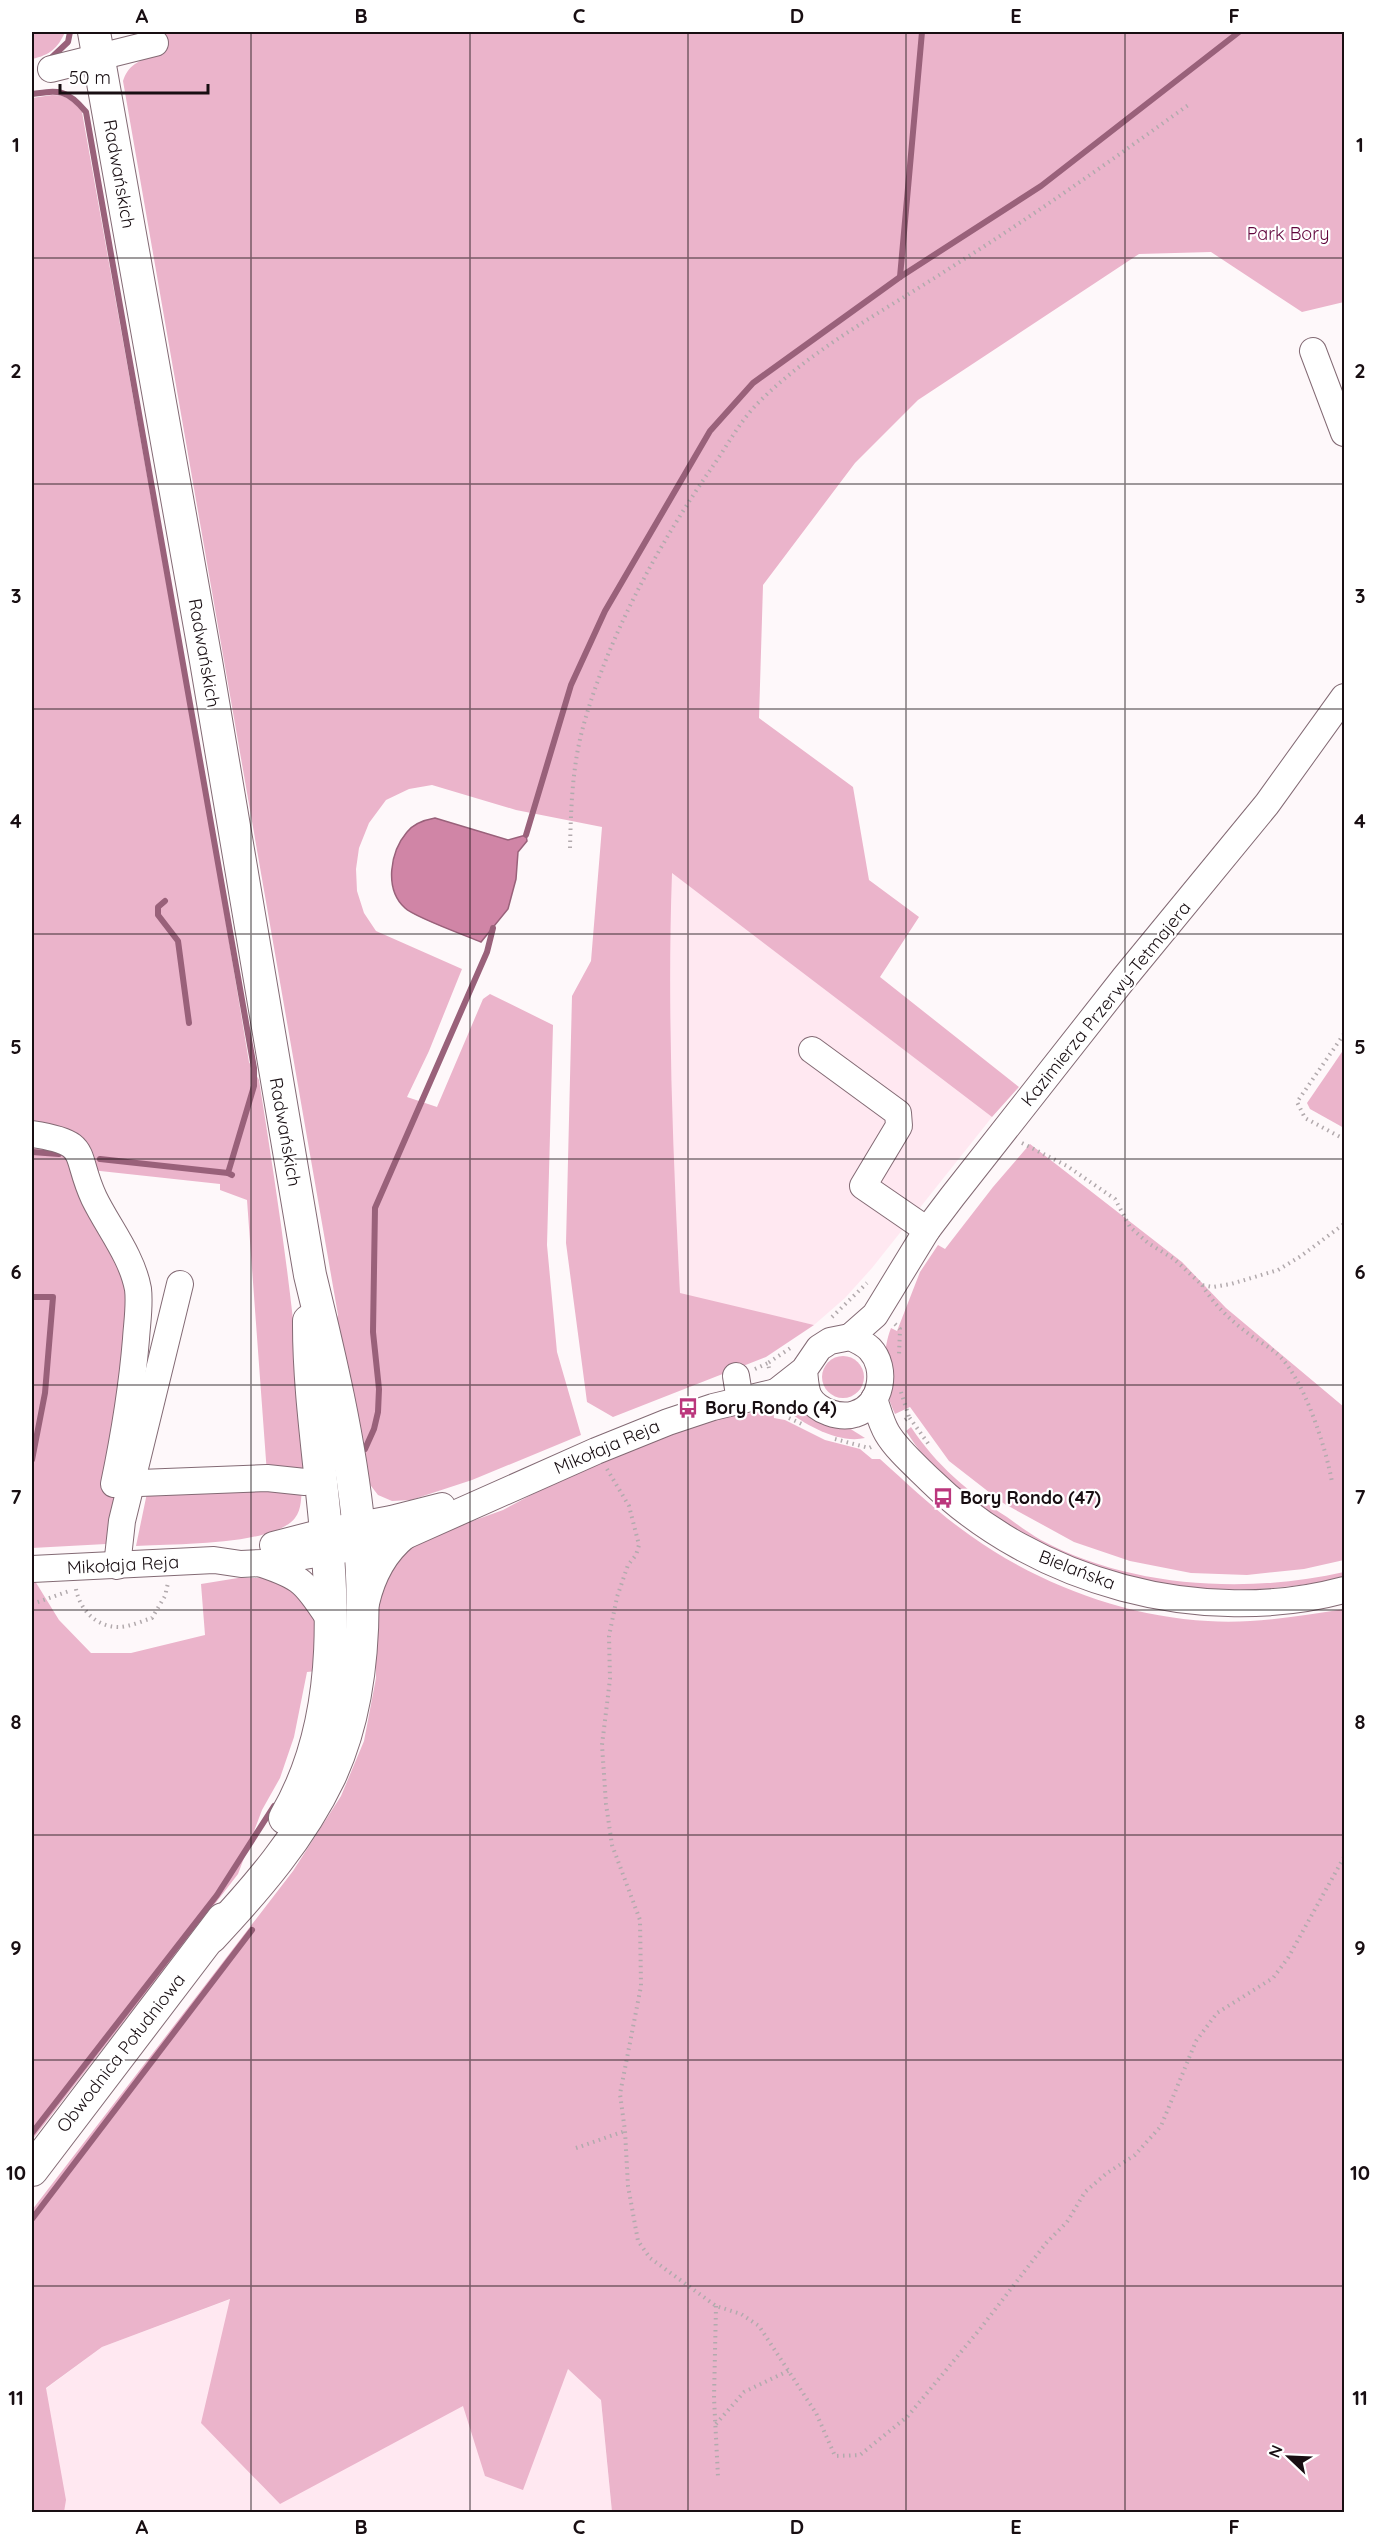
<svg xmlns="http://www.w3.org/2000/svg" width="1376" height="2544" viewBox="0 0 1376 2544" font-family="Quicksand,sans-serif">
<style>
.built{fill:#ffe8f1}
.green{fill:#ebb4cb}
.water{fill:#d085a6;stroke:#99617a;stroke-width:1.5}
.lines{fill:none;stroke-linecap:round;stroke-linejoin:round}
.stream{stroke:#99617a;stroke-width:6}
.minor-casing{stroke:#836a74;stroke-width:28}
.major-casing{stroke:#836a74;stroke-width:34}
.path{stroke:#b2aaad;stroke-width:4;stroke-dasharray:1.5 4.5;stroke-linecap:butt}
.minor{stroke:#fff;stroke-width:26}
.major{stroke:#fff;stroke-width:32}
.grid{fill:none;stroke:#180e12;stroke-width:1.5;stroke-opacity:0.55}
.labels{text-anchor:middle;stroke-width:4.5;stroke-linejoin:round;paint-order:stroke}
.street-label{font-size:18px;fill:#180e12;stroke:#fff}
.park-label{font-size:18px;fill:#60043b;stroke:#fff}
.poi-label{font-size:18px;font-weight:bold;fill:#180e12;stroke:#fff;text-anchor:start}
.neatline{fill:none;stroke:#180e12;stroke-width:2}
.grid-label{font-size:20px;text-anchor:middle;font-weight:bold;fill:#180e12}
</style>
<rect width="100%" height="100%" fill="#fef8fa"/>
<!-- built -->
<g class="built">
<path d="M671 872 992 1117 872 1268 845 1298 814 1325 680 1294 673 1154 668 978Z"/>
<path d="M583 2219 612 2512H32V2399L102 2347 231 2299 349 2285Z"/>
</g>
<!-- green -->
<g class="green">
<path d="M32 32H65C58 48 50 55 32 59Z"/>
<path d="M125 32H1344V302L1302 312 1211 252 1139 254 918 400 855 463 763 585 759 718 853 787 869 880 919 917 880 977 1019 1087 992 1117 672 873C667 1013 673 1153 680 1293L814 1325 766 1357 613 1417 587 1402 566 1243 572 996 591 961 602 827 516 810 432 785 409 789 386 800 369 823 359 848 356 869 357 891 364 913 376 931 462 969 429 1051 407 1097 437 1107 483 999 490 994 553 1025 547 1245 557 1352 581 1435 472 1480 411 1500 392 1501 378 1495 368 1482 334 1329 338 1315 123 81C128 65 139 61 153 55L135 35Z"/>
<path d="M52 95C67 95 73 101 82 112L210 827 249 1062 259 1080C280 1211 299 1340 306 1472L267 1474 247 1200 220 1190V1184L91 1170 133 1253 129 1466 106 1544 32 1548V98Z"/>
<path d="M1344 1049V1128L1310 1109 1307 1103Z"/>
<path d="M1030 1144 1182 1262 1226 1308 1344 1407V1560L1304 1569 1247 1575 1191 1573 1130 1561 1074 1542 1003 1503 949 1461 910 1407 895 1414C883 1390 881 1353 891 1328L897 1331 920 1272 938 1245 945 1249 993 1187Z"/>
<circle cx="843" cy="1377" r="21"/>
<path d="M792 1407 799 1408 849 1428 865 1438C839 1444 805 1425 785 1409Z"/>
<path d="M773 1410 774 1418 785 1420 825 1440 860 1449 872 1459H880C910 1486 938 1513 971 1536 1038 1584 1126 1617 1208 1621 1254 1624 1300 1616 1344 1609V2512H612L601 2400 568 2369 523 2490 485 2476 463 2406 280 2504 201 2423 230 2299 102 2347 46 2388 66 2500 64 2512H32V2210L293 1871 341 1796 364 1741 376 1678V1612L382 1585 397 1560 418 1543 445 1531 503 1510 576 1471 688 1426 723 1417Z"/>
<path d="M911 1427C936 1465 969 1493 1007 1517 1018 1525 1029 1533 1041 1540 1130 1588 1248 1594 1344 1572V1578C1235 1599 1143 1594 1041 1545 1026 1538 1012 1527 999 1518 962 1494 929 1468 906 1431Z"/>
<path d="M302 1486C301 1497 302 1509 295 1518 273 1546 171 1544 136 1546L147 1493Z"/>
<path d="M238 1578H275L312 1607 318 1631 317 1671 307 1672 294 1737 280 1778 262 1810 238 1874 32 2140V1581H35L59 1620 91 1653H131L205 1635 201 1584Z"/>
</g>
<!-- water -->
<path class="water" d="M435 818 508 840 526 835 527 841 518 852 516 879 508 909 481 942C467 936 414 917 405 908 384 889 390 852 407 832 414 823 424 820 435 818Z"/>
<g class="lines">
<!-- stream -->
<g class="stream">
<path d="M50 59 68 42 70 32"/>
<path d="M32 94C59 90 67 89 86 112L254 1068V1086L228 1173 232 1175"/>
<path d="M900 277 922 32"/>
<path d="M526 835 571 685 605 611 710 431 753 383 900 277 1041 186 1239 32"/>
<path d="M165 901 158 907V915L178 941 189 1023"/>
<path d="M32 1152 59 1154"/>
<path d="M100 1159 228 1173"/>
<path d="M32 1297H53L45 1393 32 1460"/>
<path d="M365 1449 374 1429 378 1412 379 1389 373 1332 375 1208 487 952 493 928"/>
<path d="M32 2133 217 1895 274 1806"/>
<path d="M32 2219 252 1930"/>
</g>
<!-- minor casing -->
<g class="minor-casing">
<g id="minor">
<path d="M51 69 155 43"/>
<path d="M1313 351 1344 433"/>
<path d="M812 1050 898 1113 899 1126 863 1186 927 1230"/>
<path d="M32 1134C92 1143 73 1153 94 1198 108 1227 132 1256 138 1289 140 1305 137 1323 136 1339 132 1388 124 1436 114 1484L267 1478 305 1482"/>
<path d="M850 1337 875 1315 927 1230 952 1197 1125 977 1267 804 1344 697"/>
<path d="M736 1376 740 1401"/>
<path d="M776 1392 804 1370 819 1348 830 1341 850 1337C857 1340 864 1343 870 1349 888 1368 882 1406 855 1414 840 1419 817 1411 809 1397 805 1389 805 1379 804 1370"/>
<path d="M874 1399C878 1410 881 1423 887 1433 897 1450 916 1466 930 1480 1035 1583 1202 1628 1344 1590"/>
<path d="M273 1545 327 1531 391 1519 442 1506"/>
<path d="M262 1564C304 1578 306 1584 330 1620"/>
<path d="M117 1566 122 1521 180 1284"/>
<path d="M32 1569 214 1560 241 1564 262 1563 359 1547 405 1536 596 1451 668 1422 713 1407 776 1392 809 1397"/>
<path d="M366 1603C372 1577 384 1553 405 1536"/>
</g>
</g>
<!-- major casing -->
<g class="major-casing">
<g id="major">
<path d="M94 32 206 661 310 1275C346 1423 397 1631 330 1776 301 1837 257 1888 211 1937"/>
<path d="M285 1818C372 1670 308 1481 309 1321"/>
<path d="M32 2170 223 1919"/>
</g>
</g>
<!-- path -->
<g class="path">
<path d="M570 848C571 809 572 770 582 731 606 640 659 543 713 466 727 446 740 421 758 403 814 347 884 311 950 268 1033 216 1112 160 1191 103"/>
<path d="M1344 1034 1297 1102 1305 1118 1344 1139"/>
<path d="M1022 1143 1067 1166 1115 1199 1130 1227 1148 1243 1174 1259 1202 1285 1213 1287 1231 1284 1278 1270 1301 1256 1344 1224"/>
<path d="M1202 1285C1215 1306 1232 1322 1253 1337 1260 1342 1269 1347 1276 1353 1303 1375 1326 1448 1332 1482"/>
<path d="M832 1317 867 1283"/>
<path d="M895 1324 900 1329 899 1355"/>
<path d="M769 1368 768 1363 792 1347"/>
<path d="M755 1369 768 1363"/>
<path d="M901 1392 909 1417"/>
<path d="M789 1418 804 1425"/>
<path d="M905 1420 909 1417 930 1446"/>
<path d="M835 1439 869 1448 871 1447"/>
<path d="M607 1469 629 1506 639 1545 636 1555 628 1565 617 1597 609 1636 610 1679 602 1745 606 1804 612 1845 640 1920 641 1986 620 2094 625 2131 628 2186 638 2241 650 2258 716 2306 741 2314 759 2326 816 2413 835 2456 860 2455 908 2416 980 2329 1047 2242 1067 2222 1085 2192 1107 2173 1135 2155 1161 2126 1196 2041 1217 2013 1273 1978 1288 1958 1344 1857"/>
<path d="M76 1589C80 1610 96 1627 119 1627 129 1627 142 1621 152 1618L165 1596 168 1583"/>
<path d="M32 1604 69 1591"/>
<path d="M576 2148 625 2131"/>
<path d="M716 2306 714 2398 718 2477"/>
<path d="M716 2424 744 2392 790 2370"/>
</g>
<!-- minor -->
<use href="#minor" class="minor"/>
<!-- major -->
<use href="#major" class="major"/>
</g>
<!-- grid -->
<path class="grid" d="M251 32V2512M470 32V2512M688 32V2512M906 32V2512M1125 32V2512M32 258H1344M32 484H1344M32 709H1344M32 934H1344M32 1159H1344M32 1385H1344M32 1610H1344M32 1835H1344M32 2060H1344M32 2286H1344"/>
<!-- icons -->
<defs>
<g id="bus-bare" transform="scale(1.62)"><path d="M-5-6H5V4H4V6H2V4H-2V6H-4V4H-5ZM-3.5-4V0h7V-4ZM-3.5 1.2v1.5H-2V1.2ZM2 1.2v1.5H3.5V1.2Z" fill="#bb377d" stroke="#fff" stroke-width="2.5" paint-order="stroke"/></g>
</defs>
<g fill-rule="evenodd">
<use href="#bus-bare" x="688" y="1408"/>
<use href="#bus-bare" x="943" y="1498"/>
</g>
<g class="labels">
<!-- street labels -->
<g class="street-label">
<text transform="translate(119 174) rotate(80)" y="6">Radwańskich</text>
<text transform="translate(204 653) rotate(80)" y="6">Radwańskich</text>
<text transform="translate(1106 1004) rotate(-51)" y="6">Kazimierza Przerwy-Tetmajera</text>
<text transform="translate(285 1132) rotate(80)" y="6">Radwańskich</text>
<text transform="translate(607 1447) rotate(-23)" y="6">Mikołaja Reja</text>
<text transform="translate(123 1565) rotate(-3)" y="6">Mikołaja Reja</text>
<text transform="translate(1077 1570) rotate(21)" y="6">Bielańska</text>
<text transform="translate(121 2053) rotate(-52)" y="6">Obwodnica Południowa</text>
</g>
<!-- park labels -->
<g class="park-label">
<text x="1288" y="240">Park Bory</text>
</g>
<!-- poi labels -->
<g class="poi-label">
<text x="705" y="1414">Bory Rondo (4)</text>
<text x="960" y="1504">Bory Rondo (47)</text>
</g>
</g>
<!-- border -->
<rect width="1376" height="2544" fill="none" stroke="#ffffff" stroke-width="66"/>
<!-- north arrow -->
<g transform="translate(1289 2457) rotate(293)" stroke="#ffffff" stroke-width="4.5" paint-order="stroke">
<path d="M0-4.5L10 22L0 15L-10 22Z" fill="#180e12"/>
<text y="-9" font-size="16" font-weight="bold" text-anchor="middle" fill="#180e12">N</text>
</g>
<!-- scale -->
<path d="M60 84v9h148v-9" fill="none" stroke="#180e12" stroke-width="3"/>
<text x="69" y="84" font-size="18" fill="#180e12" stroke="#ffffff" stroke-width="4.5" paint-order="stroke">50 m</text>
<rect x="33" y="33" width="1310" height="2478" class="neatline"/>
<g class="grid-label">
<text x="142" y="23">A</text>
<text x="361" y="23">B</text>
<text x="579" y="23">C</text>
<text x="797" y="23">D</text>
<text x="1016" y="23">E</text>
<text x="1234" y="23">F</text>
<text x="16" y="152">1</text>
<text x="1360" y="152">1</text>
<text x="16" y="378">2</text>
<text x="1360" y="378">2</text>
<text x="16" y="603">3</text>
<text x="1360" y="603">3</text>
<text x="16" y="828">4</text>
<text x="1360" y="828">4</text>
<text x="16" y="1054">5</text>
<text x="1360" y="1054">5</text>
<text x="16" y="1279">6</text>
<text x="1360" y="1279">6</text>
<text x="16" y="1504">7</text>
<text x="1360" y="1504">7</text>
<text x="16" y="1729">8</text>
<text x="1360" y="1729">8</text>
<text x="16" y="1955">9</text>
<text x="1360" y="1955">9</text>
<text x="16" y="2180">10</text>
<text x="1360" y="2180">10</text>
<text x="16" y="2405">11</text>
<text x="1360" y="2405">11</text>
<text x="142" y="2534">A</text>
<text x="361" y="2534">B</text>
<text x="579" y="2534">C</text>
<text x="797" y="2534">D</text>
<text x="1016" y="2534">E</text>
<text x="1234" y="2534">F</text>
</g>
</svg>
